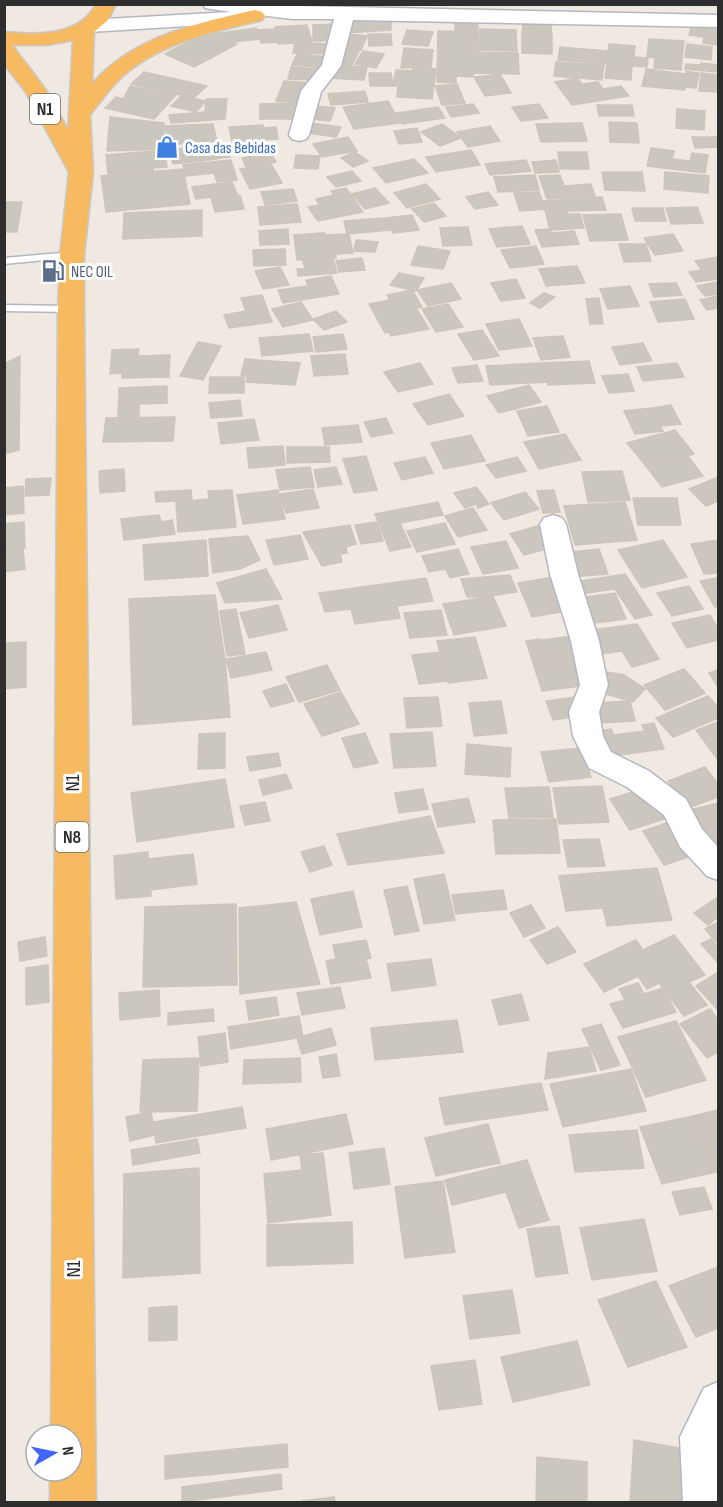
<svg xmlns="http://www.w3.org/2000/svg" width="723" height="1507" viewBox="0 0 723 1507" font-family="'Sofia Sans Condensed',sans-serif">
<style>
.building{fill:#cbc7bf;stroke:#cbc5ba;stroke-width:1.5}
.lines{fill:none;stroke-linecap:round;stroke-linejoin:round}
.service-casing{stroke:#b4b7c1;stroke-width:3}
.minor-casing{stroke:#b4b7c1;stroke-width:3}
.trunk-casing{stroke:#c9c9c9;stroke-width:3}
.service{fill:#fff;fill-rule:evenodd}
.minor{fill:#fff;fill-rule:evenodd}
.trunk{fill:#f8ba60;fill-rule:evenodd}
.labels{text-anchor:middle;stroke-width:6;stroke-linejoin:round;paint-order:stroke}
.far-shop-label{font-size:16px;fill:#366cbe;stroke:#fff;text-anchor:start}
.far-service-label{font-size:16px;fill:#4e5e75;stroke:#fff;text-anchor:start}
.shield{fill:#fff;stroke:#6d6d6d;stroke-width:1.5}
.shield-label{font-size:18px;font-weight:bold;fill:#2e2e2e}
.street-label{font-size:20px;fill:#2e2e2e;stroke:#fff}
</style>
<rect width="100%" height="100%" fill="#efe9e1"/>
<!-- building -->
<g class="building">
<path d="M347 22H391V30L346 33Z"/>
<path d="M455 23 478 25V32H455Z"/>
<path d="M335 24 336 41H313V25Z"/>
<path d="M307 25 312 42 278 44 275 27Z"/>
<path d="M523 25 551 26 552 37 522 36Z"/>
<path d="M691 27 718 30V45L703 43 704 37 689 35Z"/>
<path d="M256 28 260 39 232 42 237 44 194 67 165 54 208 31 214 34Z"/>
<path d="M275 29 278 42 261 43 258 30Z"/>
<path d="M480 29 516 30 517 51 479 50Z"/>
<path d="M407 30 433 32 428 46 402 44Z"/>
<path d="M438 31 478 32V52L518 53 519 74 473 73V77L456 76V83L437 82Z"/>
<path d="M343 33 367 36 361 50 337 48Z"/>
<path d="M368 34H391L392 45 369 46Z"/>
<path d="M522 36 552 37V54L522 53Z"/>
<path d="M649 39 684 41 681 70 654 68 655 58 647 57Z"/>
<path d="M295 43 332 44 331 54 293 53Z"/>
<path d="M609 44 635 46 634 57 648 58 647 67 558 60 560 47 608 51Z"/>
<path d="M687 44 712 47 711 60 685 57Z"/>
<path d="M404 48 433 50 431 67 401 68Z"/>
<path d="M342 49 359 51 352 65 334 63Z"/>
<path d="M363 51 384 54 376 68 355 64Z"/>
<path d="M297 54 330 57 326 68 292 65Z"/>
<path d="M556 62 604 65 602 80 554 76Z"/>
<path d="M701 63 718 65V72L685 69 686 64 701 65Z"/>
<path d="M332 65 367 67 364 80 329 78Z"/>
<path d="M607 65 632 67 631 80 605 78Z"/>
<path d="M291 67 317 69 314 80 288 79Z"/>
<path d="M413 68 436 69 432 99 397 97 398 86H393L396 70 413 71Z"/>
<path d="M646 69 686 74V71L699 73 696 88 685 87V90L642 86Z"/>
<path d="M144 72 207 86 194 98 131 84Z"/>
<path d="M369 73H391L393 86H370Z"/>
<path d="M701 73 718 75V92L699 91Z"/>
<path d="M500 74 511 93 485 96 474 77Z"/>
<path d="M577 78 582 84 598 82 603 89 621 86 629 96 572 105 555 82Z"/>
<path d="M284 81 309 83 301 103 276 101Z"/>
<path d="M457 84 465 103 442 105 435 86Z"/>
<path d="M130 86 176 95 154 119 105 108 116 97 123 99Z"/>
<path d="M365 91 368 102 331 105 328 94Z"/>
<path d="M181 96 206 101 196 112 171 106Z"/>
<path d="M206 99H227L225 119 171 123 169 115 205 112Z"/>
<path d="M388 101 400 123 354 129 343 107Z"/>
<path d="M297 103 298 119H260V104Z"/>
<path d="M473 104 479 113 451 117 446 107Z"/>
<path d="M539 104 548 118 521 121 512 107Z"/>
<path d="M597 105H632L634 116H599Z"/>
<path d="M315 106 335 108 330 121 310 119Z"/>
<path d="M438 107 445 118 402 124 396 113Z"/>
<path d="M677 109 705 111 704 130 676 128Z"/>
<path d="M110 117 164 123V149L107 151Z"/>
<path d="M609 122 637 123 639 143 610 142Z"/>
<path d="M311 123 341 127 336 137 306 133Z"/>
<path d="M582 123 587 141 541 142 536 124Z"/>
<path d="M213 124 217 141 169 145 165 126Z"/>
<path d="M442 124 461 138 440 146 421 132Z"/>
<path d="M263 125V128L276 127 278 139 232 142 229 127Z"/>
<path d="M490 126 500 141 468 147 457 132Z"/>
<path d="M417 128 422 142 399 144 394 131Z"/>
<path d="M348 137 357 151 322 157 313 144Z"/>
<path d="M692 137H718V147L695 148Z"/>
<path d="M225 143 230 157 202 161 197 146Z"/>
<path d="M197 146 202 161 173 164 169 150Z"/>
<path d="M651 148 674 151 672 159 690 161 692 153 708 155 705 173 647 166Z"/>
<path d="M165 150 167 167 153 168V171L108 174 106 155Z"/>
<path d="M471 150 480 165 436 172 426 157Z"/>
<path d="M355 152 368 161 353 167 341 158Z"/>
<path d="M558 152H587L589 169H560Z"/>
<path d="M271 153 276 162 246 167 242 158Z"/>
<path d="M296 155 320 156 318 169 294 168Z"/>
<path d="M414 159 428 173 386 183 373 168Z"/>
<path d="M231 160 237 180 217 182 214 173 186 176 183 165Z"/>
<path d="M526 160 531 171 490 175 485 164Z"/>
<path d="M556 160 559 172 535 173 532 162Z"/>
<path d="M271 164 282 183 250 189 240 169Z"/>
<path d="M183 169 190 204 106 212 101 176Z"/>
<path d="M352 171 361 181 336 187 327 177Z"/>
<path d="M602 172H642L645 191 605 190Z"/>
<path d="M665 172 709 176 708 193 664 189Z"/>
<path d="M535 175 539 190 498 192 494 177Z"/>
<path d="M560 175 564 186 591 184 595 196 547 199 539 176Z"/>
<path d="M232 182 237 194 196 199 192 187Z"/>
<path d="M426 184 440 199 407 208 394 193Z"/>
<path d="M346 188 363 212 318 221 308 207 319 205 316 199 334 195 331 191Z"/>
<path d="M375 188 389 203 365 209 352 194Z"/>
<path d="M293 189 297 201 265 205 261 192Z"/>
<path d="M488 192 498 205 475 209 466 197Z"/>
<path d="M539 192 545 209 520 211 514 193Z"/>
<path d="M240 195 244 209 215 212 211 198Z"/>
<path d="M602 197 606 210 567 211V214H580L584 228 550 230 543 201Z"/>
<path d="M4 202H22L17 232H4Z"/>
<path d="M434 203 446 216 424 222 412 209Z"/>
<path d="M297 204 301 222 260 225 258 207Z"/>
<path d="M697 207 703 223 671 224 666 208Z"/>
<path d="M632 208H663L666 221H635Z"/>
<path d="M202 210V236L123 239 124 213Z"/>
<path d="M621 214 628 240 590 241 583 215Z"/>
<path d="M412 215 419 230 393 233 386 218Z"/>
<path d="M386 218 390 230 347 234 344 221Z"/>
<path d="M522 226 530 244 497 247 489 229Z"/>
<path d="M468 227 472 245 443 246 440 228Z"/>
<path d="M288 229 289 244 260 245 259 231Z"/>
<path d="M550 229 551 233 574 231 579 244 542 247 535 230Z"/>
<path d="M320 233H325V235L349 234 353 253 336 254V258H324Z"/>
<path d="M320 233 324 258 297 260 294 235Z"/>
<path d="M673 234 683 251 655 255 644 238Z"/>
<path d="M356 240 378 242 375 252 354 251Z"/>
<path d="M619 244H646L651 261 624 262Z"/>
<path d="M418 246 450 251 443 269 411 265Z"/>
<path d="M536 246 544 264 510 268 501 250Z"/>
<path d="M285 249 286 265 254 266 253 250Z"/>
<path d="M718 257V279L696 282 689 272 702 270 695 261Z"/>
<path d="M362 258 365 270 339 272 336 261Z"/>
<path d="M333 259 337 273 298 276 297 269H305L303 261Z"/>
<path d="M577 266 585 283 546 286 539 269Z"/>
<path d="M280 267 289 285 263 289 255 271Z"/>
<path d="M399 273 424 278 416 291 390 285Z"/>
<path d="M331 276 339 294 283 303 278 290 308 286 306 280Z"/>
<path d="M516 279 525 298 501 301 491 283Z"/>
<path d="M718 282V294L705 296 697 286Z"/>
<path d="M451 283 461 299 428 306 417 290Z"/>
<path d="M676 283 682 295 654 297 649 284Z"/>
<path d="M630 286 639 306 608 309 600 289Z"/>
<path d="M412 290 422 307 416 308 429 329 391 336 389 332 385 333 369 304 390 300 387 295Z"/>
<path d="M544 293 555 297 540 308 530 303Z"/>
<path d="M262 295 272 322 229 328 224 315 246 311 241 298Z"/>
<path d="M718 296V308L707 310 700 300Z"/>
<path d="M599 298 603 324H590L586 299Z"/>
<path d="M685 299 694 319 658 322 650 302Z"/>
<path d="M301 302 313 320 283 327 272 309Z"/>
<path d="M448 304 463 327 436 332 422 309Z"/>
<path d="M336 311 347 322 324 330 313 319Z"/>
<path d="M519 319 532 346 499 350 486 324Z"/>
<path d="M482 330 499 356 474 360 458 334Z"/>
<path d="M309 334 313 351 262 356 259 338Z"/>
<path d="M343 334 347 349 316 352 313 337Z"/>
<path d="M563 336 570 357 541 360 533 338Z"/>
<path d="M198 342 221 346 203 380 180 376Z"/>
<path d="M643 343 652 361 620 365 612 347Z"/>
<path d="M139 349 138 356 170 355 169 377 122 378V373L110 374 112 350Z"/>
<path d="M345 354 348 374 314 376 311 356Z"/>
<path d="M20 356 19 450 4 454V364Z"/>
<path d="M245 359 300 363 295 385 246 382 247 376 241 375Z"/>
<path d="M589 361 595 383 548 385 543 363Z"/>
<path d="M420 363 433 384 398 392 384 372Z"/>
<path d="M542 363 547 382 490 385 486 366Z"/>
<path d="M677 363 684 377 643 381 637 367Z"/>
<path d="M477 365 483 381 458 383 452 368Z"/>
<path d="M628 374 634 391 609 393 602 376Z"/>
<path d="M210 377H244V393H209Z"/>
<path d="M529 385 541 402 499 413 487 396Z"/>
<path d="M167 386V403L139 404V416L118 417 119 388Z"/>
<path d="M449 394 464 416 428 425 413 404Z"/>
<path d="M240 400 242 416 211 418 209 403Z"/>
<path d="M671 405 681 424 661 426 652 408Z"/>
<path d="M547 406 559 432 528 436 517 411Z"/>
<path d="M652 408 663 431 635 434 624 411Z"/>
<path d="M175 417 173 441 103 442 106 418Z"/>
<path d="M386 418 393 433 371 437 364 422Z"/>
<path d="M254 419 259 440 221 444 218 423Z"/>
<path d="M358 425 362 442 325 445 322 428Z"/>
<path d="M675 430 694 454 646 466 627 443Z"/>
<path d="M565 434 581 460 539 469 524 442Z"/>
<path d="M471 435 485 461 444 469 431 443Z"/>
<path d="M283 446 285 465 249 468 247 448Z"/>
<path d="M287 447H329L330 462 287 463Z"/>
<path d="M687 455 703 476 662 487 646 466Z"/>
<path d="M366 456 377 490 354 493 343 459Z"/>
<path d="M425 457 433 473 402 480 394 463Z"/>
<path d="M517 457 526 471 496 478 486 465Z"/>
<path d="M310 467 314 487 280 490 276 470Z"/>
<path d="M336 467 342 484 318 487 314 470Z"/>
<path d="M124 469 125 491 100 493 99 471Z"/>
<path d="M622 471 630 500 588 502 582 472Z"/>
<path d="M718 477V501L706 506 689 489Z"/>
<path d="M51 478 49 495 25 496 26 479Z"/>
<path d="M23 486 24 513 4 515V488Z"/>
<path d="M476 487 489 504 478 508 476 504 465 508 454 493Z"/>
<path d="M313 489 319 508 286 513 280 494Z"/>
<path d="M191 490 192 500 156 502 155 492Z"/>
<path d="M232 490 236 527 178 532 176 502 209 499 208 491Z"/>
<path d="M278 490 285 519 243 524 237 495Z"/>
<path d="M554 490 560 512 543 513 537 491Z"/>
<path d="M525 492 539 509 504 520 491 503Z"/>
<path d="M633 498H677L681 525H638Z"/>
<path d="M438 502 443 515 400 523 411 547 390 551 375 514Z"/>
<path d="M625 502 637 540 575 545 564 506Z"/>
<path d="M473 508 487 530 458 537 445 516Z"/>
<path d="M159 515 161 522 172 520 175 534 124 540 121 519Z"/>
<path d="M24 522 25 548 4 550V524Z"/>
<path d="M377 522 383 541 361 544 355 525Z"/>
<path d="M445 523 455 544 417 552 407 531Z"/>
<path d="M350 525 356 544 346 547 347 553 340 554 342 562 322 566 303 532Z"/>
<path d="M541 525 555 547 524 555 510 534Z"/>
<path d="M300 535 308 559 274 565 266 540Z"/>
<path d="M248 536 260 560 240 569 213 573 209 539Z"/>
<path d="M206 540 208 576 145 580 143 545Z"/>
<path d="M663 540 687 577 642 588 618 550Z"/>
<path d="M718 540V573L704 574 691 544Z"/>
<path d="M506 541 518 568 483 574 471 547Z"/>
<path d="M23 549 25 569 4 572V551Z"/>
<path d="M458 549 469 574 450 578 446 569 429 572 422 556Z"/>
<path d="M599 549 608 574 570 577 562 553Z"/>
<path d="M266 569 282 599 225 603 217 583Z"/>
<path d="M625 574 652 615 635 619 615 589 580 594 574 582Z"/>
<path d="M510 575 517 592 481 597H467L461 579Z"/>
<path d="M553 577 567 611 532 617 518 583Z"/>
<path d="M426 578 433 601 397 606 400 618 355 624 351 609 325 612 319 593Z"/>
<path d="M718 578V606L715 607 700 581Z"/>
<path d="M689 586 703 609 672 616 657 593Z"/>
<path d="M615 593 626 619 588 624 578 598Z"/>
<path d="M215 595 225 660 230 717 133 725 129 599Z"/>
<path d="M493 596 506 626 454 635 443 604Z"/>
<path d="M278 605 287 630 249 638 240 613Z"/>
<path d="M236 609 245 654 227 656 220 611Z"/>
<path d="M441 610 447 635 410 638 404 613Z"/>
<path d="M710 615 718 629V640L687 648 672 623Z"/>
<path d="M637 624 659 659 632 667 622 651 601 654 591 630Z"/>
<path d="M579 635 588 661 550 666 541 640Z"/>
<path d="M475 637 487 678 448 683 437 641Z"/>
<path d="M540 639 550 666 588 661 596 684 542 691 526 641Z"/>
<path d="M26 642V687L4 689V643Z"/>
<path d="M266 652 272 670 231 678 226 659Z"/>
<path d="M440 652 447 681 419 684 412 655Z"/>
<path d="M327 665 340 690 299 702 286 677Z"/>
<path d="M684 669 705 693 665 710 644 685Z"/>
<path d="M718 670V687L709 673Z"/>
<path d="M607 672 624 675 645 689 633 702 599 692Z"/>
<path d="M286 684 294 701 271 707 263 691Z"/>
<path d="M341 692 359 724 322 736 304 704Z"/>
<path d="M581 696 588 715 553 720 546 701Z"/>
<path d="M708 696 718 707V718L673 737 656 718Z"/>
<path d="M438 697 442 726 407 728 404 698Z"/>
<path d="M501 701 507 733 474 736 469 703Z"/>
<path d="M630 701 635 721 599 723 595 703Z"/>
<path d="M718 722V760L696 730Z"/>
<path d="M654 723 664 749 606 757 597 731 611 729 614 735 645 731 642 725Z"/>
<path d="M432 732 436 766 394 768 390 734Z"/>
<path d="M225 733V768L198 769 199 734Z"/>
<path d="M365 733 378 763 354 768 342 738Z"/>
<path d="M467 744 511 748 510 777 465 774Z"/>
<path d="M582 748 591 777 549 782 541 752Z"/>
<path d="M278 753 281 766 250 771 247 757Z"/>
<path d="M705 767 718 784V797L688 808 668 781Z"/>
<path d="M286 774 292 788 263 795 259 780Z"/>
<path d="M225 779 234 827 137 842 131 793Z"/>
<path d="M602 786 609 822 559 824 553 788Z"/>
<path d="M549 787 553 817 509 818 505 788Z"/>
<path d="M646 788 667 818 630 830 610 799Z"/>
<path d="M423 789 428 809 399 813 395 793Z"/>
<path d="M468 798 475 822 438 827 432 804Z"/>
<path d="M265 802 270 821 245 825 240 806Z"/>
<path d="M718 803V846L702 850 682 812Z"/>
<path d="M430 816 444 853 348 865 337 834Z"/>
<path d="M556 819 560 853 496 854 493 820Z"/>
<path d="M667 823 688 857 664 865 643 831Z"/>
<path d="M599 839 605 866 568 867 563 840Z"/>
<path d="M324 846 332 865 310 872 301 852Z"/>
<path d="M148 852V859L193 854 197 884 151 890V896L116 899 114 856Z"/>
<path d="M657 868 672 920 607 926 603 908 566 911 559 876Z"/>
<path d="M444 874 455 920 424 924 414 879Z"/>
<path d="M407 886 419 931 395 935 384 890Z"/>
<path d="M503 890 507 909 456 914 452 895Z"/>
<path d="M353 891 362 927 320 935 311 899Z"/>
<path d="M718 897V917L708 925 694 913Z"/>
<path d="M296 902 320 984 240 994 239 908Z"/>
<path d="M236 904 237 985 143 987 145 907Z"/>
<path d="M531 905 545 928 524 937 510 913Z"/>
<path d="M718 922V944L705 929Z"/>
<path d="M558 927 576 952 547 964 530 940Z"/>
<path d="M674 935 705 975 689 982 707 1005 684 1016 659 983 647 989 638 976 604 992 584 964 636 940 643 950Z"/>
<path d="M45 937 47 956 20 961 18 942Z"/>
<path d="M711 939 718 947V963L701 944Z"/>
<path d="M366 940 371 958 366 959 371 978 331 984 326 961 336 959 333 945Z"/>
<path d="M431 959 436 985 392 991 387 964Z"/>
<path d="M48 965 49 1002 26 1005V968Z"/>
<path d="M718 972V1010L696 986Z"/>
<path d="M638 983 644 994 663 988 676 1012 623 1028 610 1004 625 1000 619 989Z"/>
<path d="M340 987 345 1008 302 1015 297 993Z"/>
<path d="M159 990 160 1016 120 1020 119 993Z"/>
<path d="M521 994 529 1020 499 1025 492 1000Z"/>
<path d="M276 997 279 1015 249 1020 246 1001Z"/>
<path d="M213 1009 214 1021 168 1025V1013Z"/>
<path d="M710 1009 718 1020V1052L707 1058 680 1024Z"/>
<path d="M299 1016 303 1037 231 1049 228 1027Z"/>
<path d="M457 1020 463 1052 375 1060 371 1028Z"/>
<path d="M676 1021 706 1080 646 1097 618 1037Z"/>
<path d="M601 1024 620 1065 601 1070 582 1029Z"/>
<path d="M331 1028 336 1045 302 1054 297 1038Z"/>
<path d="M225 1033 228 1062 201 1066 198 1037Z"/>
<path d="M589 1047 596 1071 545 1079 548 1053Z"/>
<path d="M336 1054 340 1076 323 1078 319 1057Z"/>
<path d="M199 1058 197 1111 140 1112 143 1060Z"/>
<path d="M300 1058 301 1082 243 1084 244 1060Z"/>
<path d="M631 1069 646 1111 563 1127 550 1084Z"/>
<path d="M541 1083 548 1110 445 1125 439 1098Z"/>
<path d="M242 1107 246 1128 156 1143 153 1122Z"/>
<path d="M718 1110V1171L716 1172 693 1116Z"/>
<path d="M151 1112 155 1135 130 1141 126 1117Z"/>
<path d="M346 1114 353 1144 271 1160 266 1129Z"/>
<path d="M693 1116 716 1172 662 1184 640 1127Z"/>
<path d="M488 1124 500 1163 436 1176 425 1138Z"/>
<path d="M637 1130 644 1168 575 1172 569 1135Z"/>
<path d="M197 1139 200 1153 133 1165 131 1150Z"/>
<path d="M384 1148 390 1184 354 1189 349 1153Z"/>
<path d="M323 1153 331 1215 268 1223 264 1174 302 1170 300 1155Z"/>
<path d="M527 1160 549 1220 519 1228 506 1192 452 1205 445 1180Z"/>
<path d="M199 1168 200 1273 123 1278 124 1174Z"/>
<path d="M443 1181 455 1252 405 1258 395 1187Z"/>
<path d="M704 1187 712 1209 680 1215 672 1192Z"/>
<path d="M644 1219 657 1271 592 1280 580 1228Z"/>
<path d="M352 1222 353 1263 267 1266V1225Z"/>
<path d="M559 1226 568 1273 536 1277 527 1229Z"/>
<path d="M718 1267V1328L696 1337 669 1286Z"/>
<path d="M656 1281 687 1347 628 1367 598 1300Z"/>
<path d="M512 1290 520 1333 470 1339 463 1296Z"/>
<path d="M177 1306V1340L149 1341V1308Z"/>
<path d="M577 1341 590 1385 513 1402 501 1357Z"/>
<path d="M475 1360 482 1404 439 1410 431 1366Z"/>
<path d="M634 1440 708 1453 705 1502H630Z"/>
<path d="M287 1444 288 1467 165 1479V1456Z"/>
<path d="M537 1457 587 1462V1502H536Z"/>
<path d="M281 1474 282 1489 182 1502V1487Z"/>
<path d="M334 1497 335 1502H302V1501Z"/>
</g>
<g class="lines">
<!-- service casing -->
<g class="service-casing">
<g id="service">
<path d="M72 252 76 253V257L4 264V258Z"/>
<path d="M4 305 71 306 77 309 71 312 4 311Z"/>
</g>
</g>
<!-- minor casing -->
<g class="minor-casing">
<g id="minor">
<path d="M203 4 718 15V27L353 20 341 66 321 92 309 135 306 139 299 141 292 139 289 135 301 91 322 65 334 19H293L242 13 245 17 243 21 236 23 89 32 82 30 80 26 82 22 89 20 231 12 205 8Z"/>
<path d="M553 515 562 518 566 524 578 574 599 641 608 685 599 712 603 736 611 752 649 771 686 799 702 829 718 847V880L707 876 680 847 664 815 627 787 589 768 573 736 569 712 580 685 571 641 550 574 540 524 544 518Z"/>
<path d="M718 1382V1502H683L680 1437 704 1388Z"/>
</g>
</g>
<!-- trunk casing -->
<g class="trunk-casing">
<path id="trunk" d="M96 4H116L108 20 94 32 92 84C132 37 197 23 255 10L262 12 265 16 262 20C215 32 162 42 124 75 111 86 101 101 90 115L93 172 84 255V309L96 1502H50V1471H72V1435H51L58 309 60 255 69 172 25 91 4 64V32C35 35 80 37 96 4ZM73 40 68 130 46 90 12 45H47Z"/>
</g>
<!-- service -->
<use href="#service" class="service"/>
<!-- minor -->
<use href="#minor" class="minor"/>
<!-- trunk -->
<use href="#trunk" class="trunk"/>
</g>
<!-- icons -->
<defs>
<g id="shop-bare" transform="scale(1.8)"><path d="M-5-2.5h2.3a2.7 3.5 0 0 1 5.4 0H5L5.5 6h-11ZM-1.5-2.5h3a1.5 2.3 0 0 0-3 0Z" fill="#3f7fe0" stroke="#fff" stroke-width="2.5" paint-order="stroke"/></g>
<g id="fuel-bare" transform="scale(1.8)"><path d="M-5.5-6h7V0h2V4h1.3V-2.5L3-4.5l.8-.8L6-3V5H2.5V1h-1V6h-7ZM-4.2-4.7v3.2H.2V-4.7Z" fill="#5c6f8a" stroke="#fff" stroke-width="2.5" paint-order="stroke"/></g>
</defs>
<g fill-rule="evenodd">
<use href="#shop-bare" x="167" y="147"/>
<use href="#fuel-bare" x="53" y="271"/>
</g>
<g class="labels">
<!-- far-shop labels -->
<g class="far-shop-label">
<text x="185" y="153">Casa das Bebidas</text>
</g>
<!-- far-service labels -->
<g class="far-service-label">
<text x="71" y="277">NEC OIL</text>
</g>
<!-- shield labels -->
<g class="shield">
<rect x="30" y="94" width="30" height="30" rx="4.5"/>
<rect x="55.5" y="822" width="33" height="30" rx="4.5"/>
</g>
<g class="shield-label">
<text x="45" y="115">N1</text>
<text x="72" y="843">N8</text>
</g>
<!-- street labels -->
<g class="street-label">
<text transform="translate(72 783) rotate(-90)" y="7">N1</text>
<text transform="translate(73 1269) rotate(-90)" y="7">N1</text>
</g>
</g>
<!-- border -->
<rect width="723" height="1507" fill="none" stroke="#2e2e2e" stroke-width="12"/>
<!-- north arrow -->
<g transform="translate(54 1453) rotate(81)"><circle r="28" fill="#ffffff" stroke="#ababab" stroke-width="1.5"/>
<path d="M0-4.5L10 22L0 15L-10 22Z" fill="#4264fb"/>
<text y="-9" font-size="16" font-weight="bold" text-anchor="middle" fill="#2e2e2e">N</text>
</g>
</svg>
